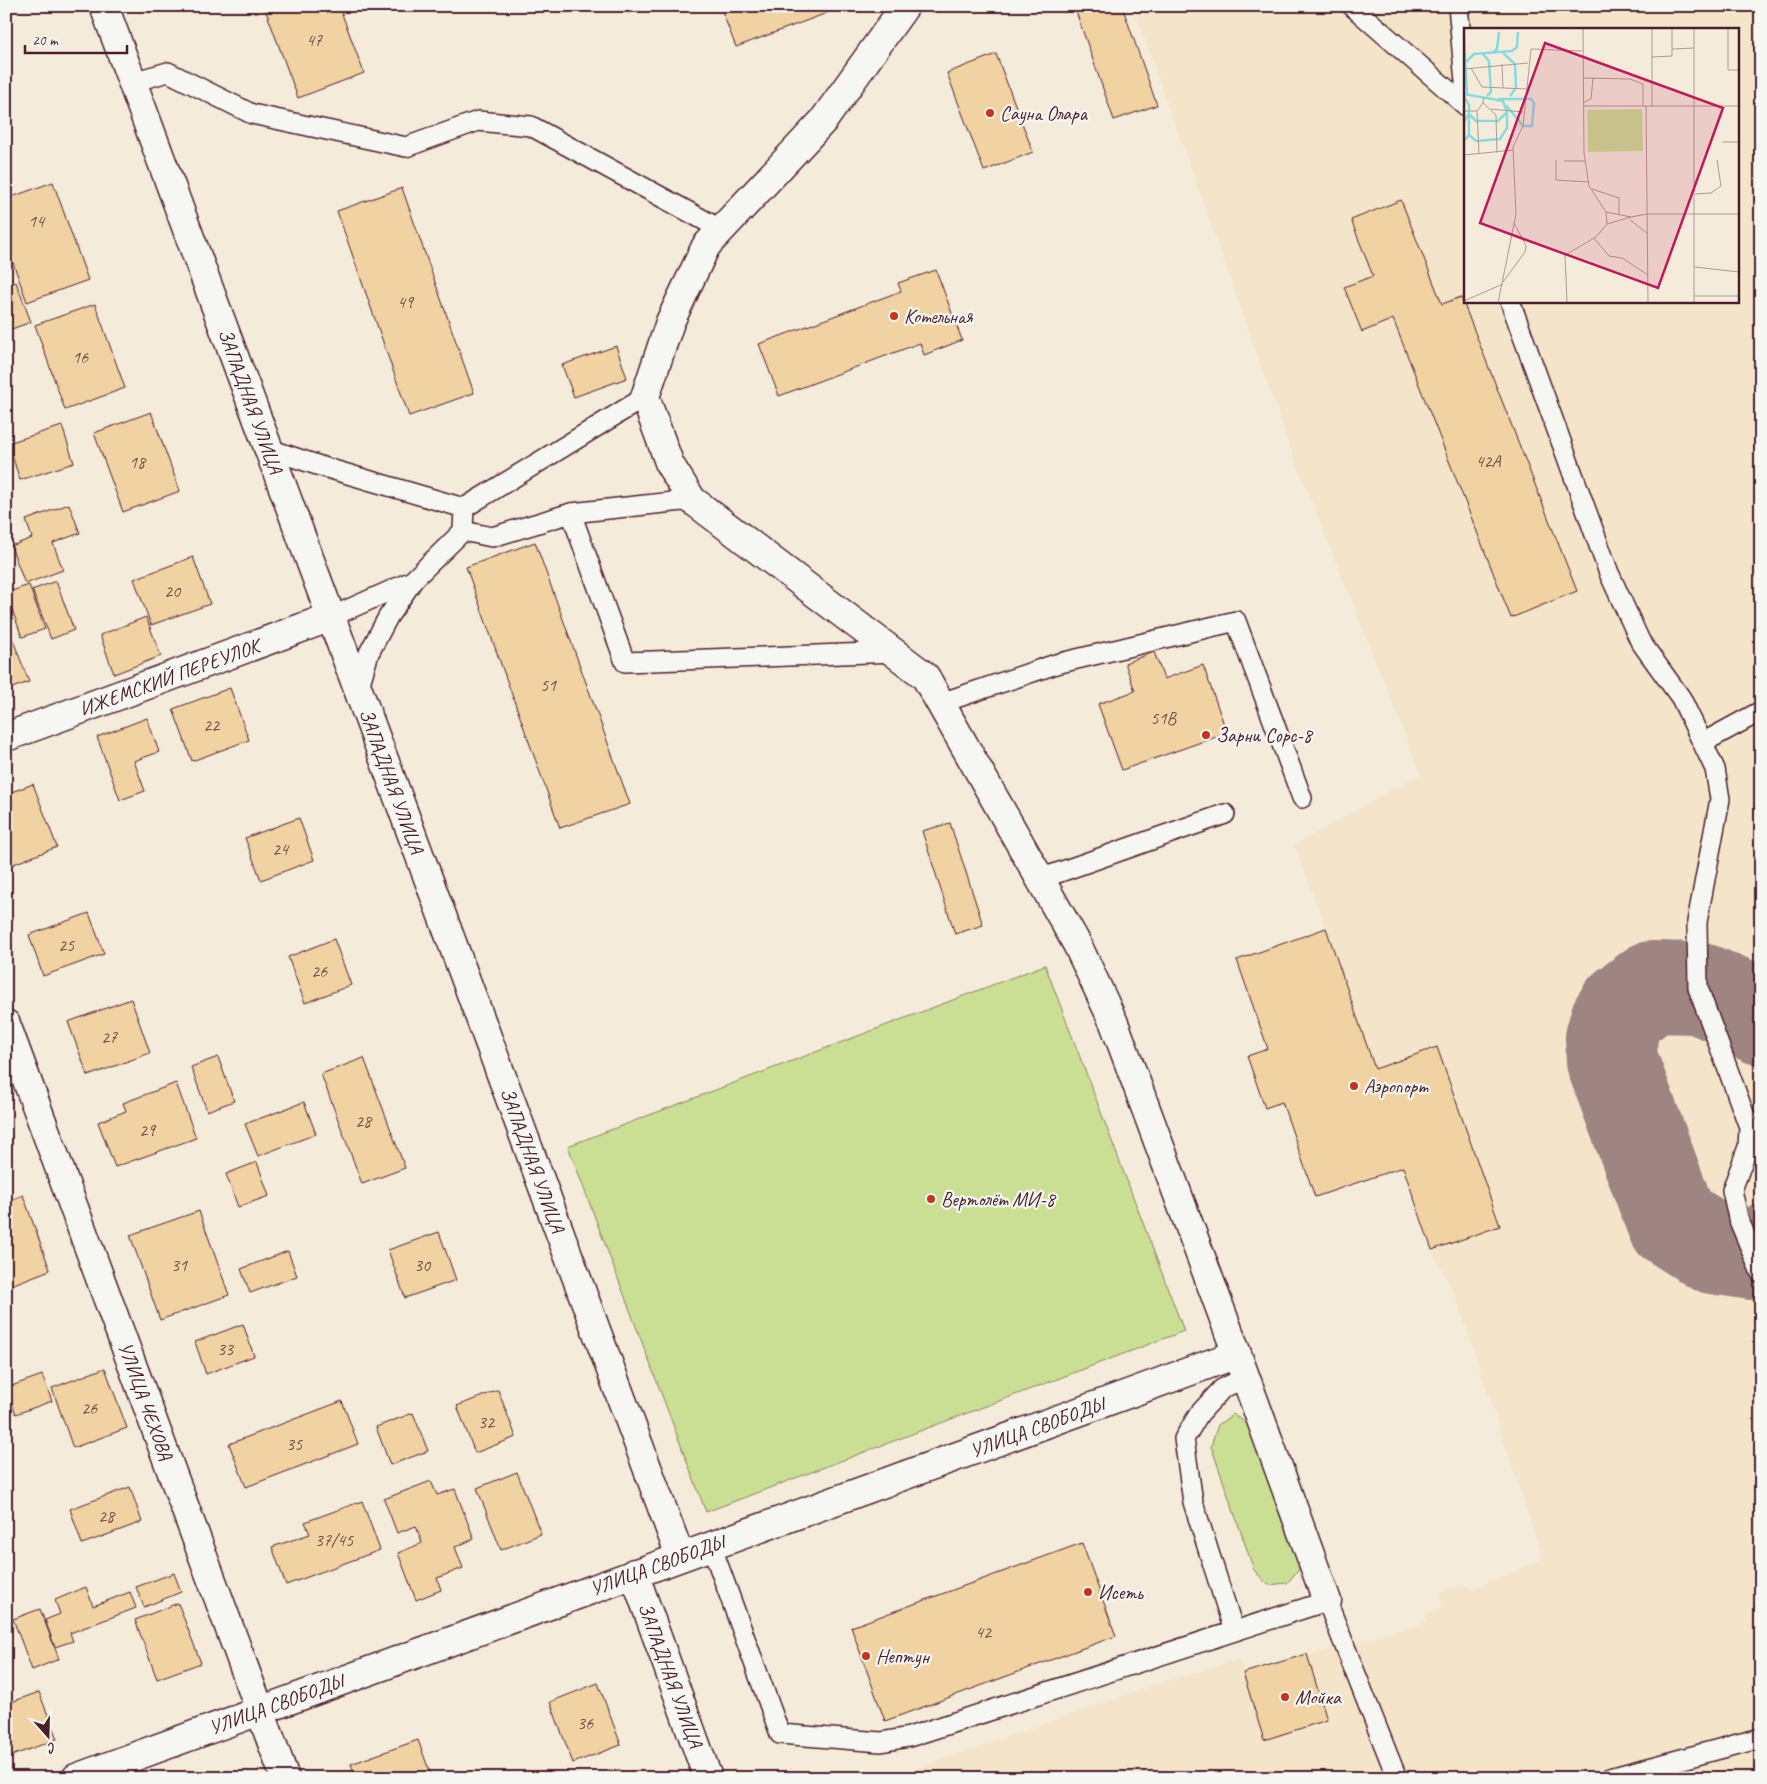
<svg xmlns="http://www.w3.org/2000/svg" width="1767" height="1784" viewBox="0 0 1767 1784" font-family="Caveat,sans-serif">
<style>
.built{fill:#f3e4ca;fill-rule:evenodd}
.green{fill:#cbdf94;stroke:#8a7f60}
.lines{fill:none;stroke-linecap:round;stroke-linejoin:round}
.taxiway{stroke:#9f8582;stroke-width:92}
.building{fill:#f1d2a3;stroke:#4a1f2b}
.lane-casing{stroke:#4a1f2b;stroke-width:22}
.street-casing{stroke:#4a1f2b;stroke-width:31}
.secondary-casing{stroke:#4a1f2b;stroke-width:31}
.lane{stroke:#f6f6f2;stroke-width:19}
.street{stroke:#f6f6f2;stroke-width:28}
.secondary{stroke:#f6f6f2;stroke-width:28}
.poi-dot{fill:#c8321e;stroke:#f6f6f2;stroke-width:2}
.labels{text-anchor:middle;stroke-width:4.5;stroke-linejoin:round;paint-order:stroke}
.number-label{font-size:18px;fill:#744c49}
.poi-label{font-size:20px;fill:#4a1f2b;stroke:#f6f6f2;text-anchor:start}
.street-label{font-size:20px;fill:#4a1f2b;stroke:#f6f6f2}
.inset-river{fill:none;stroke:#89dae0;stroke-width:2.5}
.inset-road{fill:none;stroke:#b09994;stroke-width:1}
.view{fill:#c2185b;fill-opacity:0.15;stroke:#c2185b;stroke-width:2.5}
.inset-edge{fill:none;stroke:#4a1f2b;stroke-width:2.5}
</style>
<rect width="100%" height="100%" fill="#f4ebda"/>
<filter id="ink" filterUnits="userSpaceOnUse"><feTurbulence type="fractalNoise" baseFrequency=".02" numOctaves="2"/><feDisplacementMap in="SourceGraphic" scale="10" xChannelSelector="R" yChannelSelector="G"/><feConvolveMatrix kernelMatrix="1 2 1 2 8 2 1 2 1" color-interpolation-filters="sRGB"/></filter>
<g filter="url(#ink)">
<!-- built -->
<path class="built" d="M1133 6H1761V1778H890L1162 1683 1239 1659 1243 1673 1428 1622 1426 1614 1442 1608 1440 1592 1462 1584 1472 1590 1543 1559 1456 1296 1432 1250 1403 1167 1315 1197 1282 1103 1265 1108 1247 1056 1268 1049 1237 960 1326 928 1294 845 1421 774 1290 447ZM1466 29H1738V301H1466Z"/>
<!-- green -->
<g class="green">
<path d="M1045 965 1184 1331 706 1512 568 1146Z"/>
<path d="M1233 1414 1249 1425 1300 1568 1287 1583 1268 1585 1254 1570 1211 1446 1218 1425Z"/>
</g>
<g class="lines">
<!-- taxiway -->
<path class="taxiway" d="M1761 1019 1736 1003 1698 988 1652 987 1624 1008 1616 1020 1611 1038 1612 1061 1672 1222 1713 1248 1753 1254 1761 1251"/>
</g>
<!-- building -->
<g class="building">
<path d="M264 6H339L364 73 298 98Z"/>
<path d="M720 6H825L827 13 736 47Z"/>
<path d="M1074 6H1122L1157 105 1114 120Z"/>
<path d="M996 54 1033 152 984 171 947 73Z"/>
<path d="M6 74 11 87 6 89Z"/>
<path d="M53 182 88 280 27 302 6 243V199Z"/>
<path d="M402 188 474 393 409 416 337 211Z"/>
<path d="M1401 200 1442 304 1461 297 1577 591 1511 618 1393 319 1362 332 1344 287 1373 276 1351 220Z"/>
<path d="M936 270 962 340 924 355 920 343 779 396 759 344 901 291 898 283Z"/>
<path d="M16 282 31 322 6 331V285Z"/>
<path d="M95 304 125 388 65 410 35 325Z"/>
<path d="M616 346 627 378 574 397 562 365Z"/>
<path d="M6 357 10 369 6 370Z"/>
<path d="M151 412 180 491 123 512 94 433Z"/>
<path d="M62 426 74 463 20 480 8 443Z"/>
<path d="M69 504 80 533 53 543 63 570 25 584 11 546 32 538 26 520Z"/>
<path d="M535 542 630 804 560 828 466 567Z"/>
<path d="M193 557 210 604 151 625 134 579Z"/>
<path d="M56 581 74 630 51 639 32 590Z"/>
<path d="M29 585 45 629 22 637 6 593Z"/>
<path d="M146 617 161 656 114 674 100 635Z"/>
<path d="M6 622 29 682 6 690Z"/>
<path d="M1154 652 1164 679 1203 665 1227 733 1122 770 1098 704 1135 691 1125 663Z"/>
<path d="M230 688 249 740 192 761 173 709Z"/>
<path d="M147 718 159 752 134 761 145 791 120 800 97 737Z"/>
<path d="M33 784 57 847 6 867V794Z"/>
<path d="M299 818 314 860 261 880 245 838Z"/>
<path d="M950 823 983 925 955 934 922 831Z"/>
<path d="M89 913 104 954 43 976 29 935Z"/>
<path d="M1326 928 1375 1069 1437 1047 1500 1226 1432 1250 1403 1167 1315 1197 1282 1102 1265 1108 1247 1056 1268 1049 1237 960Z"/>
<path d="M334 939 351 985 305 1003 288 957Z"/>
<path d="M131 999 150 1053 88 1076 68 1022Z"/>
<path d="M218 1057 234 1101 207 1111 191 1067Z"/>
<path d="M364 1058 405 1168 362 1184 321 1074Z"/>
<path d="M176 1083 196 1138 115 1167 98 1122 126 1111 123 1103Z"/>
<path d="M304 1102 316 1134 258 1156 245 1124Z"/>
<path d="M257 1162 269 1196 238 1207 226 1174Z"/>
<path d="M23 1195 50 1270 6 1287V1202Z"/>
<path d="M199 1211 229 1295 160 1320 130 1235Z"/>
<path d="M439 1232 456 1280 405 1298 388 1250Z"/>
<path d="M288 1251 297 1276 250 1293 241 1269Z"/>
<path d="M243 1324 254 1356 206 1374 195 1342Z"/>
<path d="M105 1368 127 1428 73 1448 52 1388Z"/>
<path d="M42 1375 52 1401 16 1414 6 1388Z"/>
<path d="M498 1390 516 1437 475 1453 457 1406Z"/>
<path d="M342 1401 358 1444 246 1487 229 1444Z"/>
<path d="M413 1413 428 1451 390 1465 376 1427Z"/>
<path d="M517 1472 541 1534 501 1550 477 1488Z"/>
<path d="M431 1481 437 1495 455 1489 474 1539 455 1547 463 1568 437 1578 441 1590 416 1600 398 1553 422 1543 416 1526 397 1533 384 1499Z"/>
<path d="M130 1487 142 1522 82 1544 70 1509Z"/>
<path d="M362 1501 380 1550 286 1585 272 1547 310 1534 305 1522Z"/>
<path d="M1082 1543 1116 1636 885 1721 851 1627Z"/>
<path d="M174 1573 181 1592 144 1607 136 1587Z"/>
<path d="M86 1587 93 1606 130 1592 136 1608 70 1633 73 1641 55 1647 45 1620 60 1614 55 1600Z"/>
<path d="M178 1603 201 1663 157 1679 135 1620Z"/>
<path d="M40 1609 59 1659 32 1670 13 1619Z"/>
<path d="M1307 1654 1327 1720 1264 1740 1243 1673Z"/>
<path d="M598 1683 621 1745 573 1763 550 1702Z"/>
<path d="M39 1692 57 1739 6 1758V1704Z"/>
<path d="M418 1740 432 1778H356L351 1764Z"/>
</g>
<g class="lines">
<!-- lane casing -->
<g class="lane-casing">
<g id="lane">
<path d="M1352 6 1466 106"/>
<path d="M1458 6 1466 93"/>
<path d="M132 82 168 72 252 114 406 147 478 121 531 126 722 230"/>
<path d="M1510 301 1609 573 1640 641 1681 698 1715 769 1720 799 1697 922 1698 988 1749 1127 1748 1147 1732 1190 1738 1218 1761 1273"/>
<path d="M269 449 320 466 464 508"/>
<path d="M571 513 625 662 896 652"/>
<path d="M463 531 464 508 645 397"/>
<path d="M331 617 412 581 463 531 492 537 571 513 692 500"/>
<path d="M358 690 369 653 388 617 412 582"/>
<path d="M941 703 1056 664 1236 621 1302 798"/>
<path d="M1704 742 1761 711"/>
<path d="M1040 879 1225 814"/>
<path d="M711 1545 780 1734 881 1742 909 1737 1327 1601 1397 1778"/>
<path d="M1234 1631 1193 1502 1184 1439 1199 1414 1222 1389 1246 1377"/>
<path d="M1610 1778 1761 1738"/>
</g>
</g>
<!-- street casing -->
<g class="street-casing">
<g id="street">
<path d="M104 6 680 1556"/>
<path d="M905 6 823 121 706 246 670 322 645 397 670 465 692 500 925 676 1077 944 1114 1023 1237 1354"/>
<path d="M6 737 331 617"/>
<path d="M634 1573 708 1778"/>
</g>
</g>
<!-- secondary casing -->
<g class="secondary-casing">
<g id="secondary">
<path d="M6 1024 285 1778"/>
<path d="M76 1778 1237 1354 1327 1601"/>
</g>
</g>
<!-- lane -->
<use href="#lane" class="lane"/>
<!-- street -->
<use href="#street" class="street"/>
<!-- secondary -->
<use href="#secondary" class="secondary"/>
</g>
</g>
<!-- markers -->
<g class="poi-dot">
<circle cx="990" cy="113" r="5"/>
<circle cx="894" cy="316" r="5"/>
<circle cx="1206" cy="735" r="5"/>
<circle cx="1354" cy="1086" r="5"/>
<circle cx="931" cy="1199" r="5"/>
<circle cx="1088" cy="1592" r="5"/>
<circle cx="866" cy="1656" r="5"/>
<circle cx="1285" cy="1697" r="5"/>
</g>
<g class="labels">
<!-- number labels -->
<g class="number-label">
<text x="314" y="46">47</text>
<text x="36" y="227">14</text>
<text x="405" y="308">49</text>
<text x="80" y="363">16</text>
<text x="1488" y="467">42А</text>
<text x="137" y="468">18</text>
<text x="172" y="597">20</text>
<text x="548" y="691">51</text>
<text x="1163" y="724">51В</text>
<text x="211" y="731">22</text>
<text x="280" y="855">24</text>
<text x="66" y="951">25</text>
<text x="319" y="977">26</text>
<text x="109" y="1043">27</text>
<text x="363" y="1127">28</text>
<text x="147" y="1136">29</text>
<text x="179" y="1271">31</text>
<text x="422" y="1271">30</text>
<text x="225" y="1355">33</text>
<text x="89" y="1414">26</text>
<text x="486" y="1428">32</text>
<text x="294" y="1450">35</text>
<text x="106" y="1522">28</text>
<text x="334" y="1546">37/45</text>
<text x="983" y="1638">42</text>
<text x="585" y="1729">36</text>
</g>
<!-- poi labels -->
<g class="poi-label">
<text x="1000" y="120">Сауна Олара</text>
<text x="904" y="323">Котельная</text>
<text x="1216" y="742">Зарни Сорс-8</text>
<text x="1364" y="1093">Аэропорт</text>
<text x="941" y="1206">Вертолёт МИ-8</text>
<text x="1098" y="1599">Исеть</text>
<text x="876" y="1663">Нептун</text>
<text x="1295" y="1704">Мойка</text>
</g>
<!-- street labels -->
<g class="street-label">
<text transform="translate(251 401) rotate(70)" y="7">ЗАПАДНАЯ УЛИЦА</text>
<text transform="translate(169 677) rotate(-20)" y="7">ИЖЕМСКИЙ ПЕРЕУЛОК</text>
<text transform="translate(392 781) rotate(70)" y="7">ЗАПАДНАЯ УЛИЦА</text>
<text transform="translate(533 1160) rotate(70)" y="7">ЗАПАДНАЯ УЛИЦА</text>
<text transform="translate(146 1401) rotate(70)" y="7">УЛИЦА ЧЕХОВА</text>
<text transform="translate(1037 1427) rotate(-20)" y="7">УЛИЦА СВОБОДЫ</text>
<text transform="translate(657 1565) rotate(-20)" y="7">УЛИЦА СВОБОДЫ</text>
<text transform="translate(671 1675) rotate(70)" y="7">ЗАПАДНАЯ УЛИЦА</text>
<text transform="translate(276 1704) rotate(-20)" y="7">УЛИЦА СВОБОДЫ</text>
</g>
</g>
<!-- overview -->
<g transform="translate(1464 28)">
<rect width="275" height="275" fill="#f4ebda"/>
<path d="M178 81 179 123 124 124 123 82Z" fill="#cbdf94"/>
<path class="inset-river" d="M0 8 3 66M28 25 33 21 35 4M39 25 51 36 52 60 46 68M19 26 25 33 27 64 23 68M1 35 10 26 48 23 53 19 54 4M0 66 39 73 43 84V100L36 111 12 113 5 107M0 69 5 77V107L0 113M34 71H67L70 75 68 98H59L42 77M0 93 5 86 12 93H34L43 84"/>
<path class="inset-road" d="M264 0V42H275M208 21 230 20M188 29 208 28V0M38 36 39 60M7 40 18 59 63 61M0 41 64 35M119 50 166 51 179 56V78M19 75 32 87 33 125M119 75 127 71 129 50M119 78H275M182 78 184 275M188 78V0M27 81 59 84M0 83H13L19 75 20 69M13 83 15 126M258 114H275M0 127 49 122M92 132V152L125 154M100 133H121M128 161 155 170V187M231 166 247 165 257 158 253 132M142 184 167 189 183 186H275M166 192 183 205M143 196 167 189M130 210 145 228 158 230 184 247M231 239 275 244M39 254 61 224 62 218 50 195M230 268H275M0 273 39 256M34 275 52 186 49 119 59 98 67 21 118 23M103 275 101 227 132 209 143 196 142 184 125 158 120 125 119 0M230 275V0"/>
<path class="view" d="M81 15 259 80 194 260 16 195Z"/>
<rect width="275" height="275" class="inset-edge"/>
</g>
<!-- margin -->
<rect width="1767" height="1784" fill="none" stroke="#f6f6f2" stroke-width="25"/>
<rect x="12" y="12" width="1742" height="1759" fill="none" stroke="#4a1f2b" stroke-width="2" filter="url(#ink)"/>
<!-- north arrow -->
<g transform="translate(48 1736) rotate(160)" stroke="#f6f6f2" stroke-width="4" paint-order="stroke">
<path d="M0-4L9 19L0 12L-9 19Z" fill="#4a1f2b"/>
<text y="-8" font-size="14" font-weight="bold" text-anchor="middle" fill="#4a1f2b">С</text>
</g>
<!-- scale -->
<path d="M25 45v8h102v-8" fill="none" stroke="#4a1f2b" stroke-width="2.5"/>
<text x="32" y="45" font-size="15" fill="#4a1f2b" stroke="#f6f6f2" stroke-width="4" paint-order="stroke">20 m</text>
</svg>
